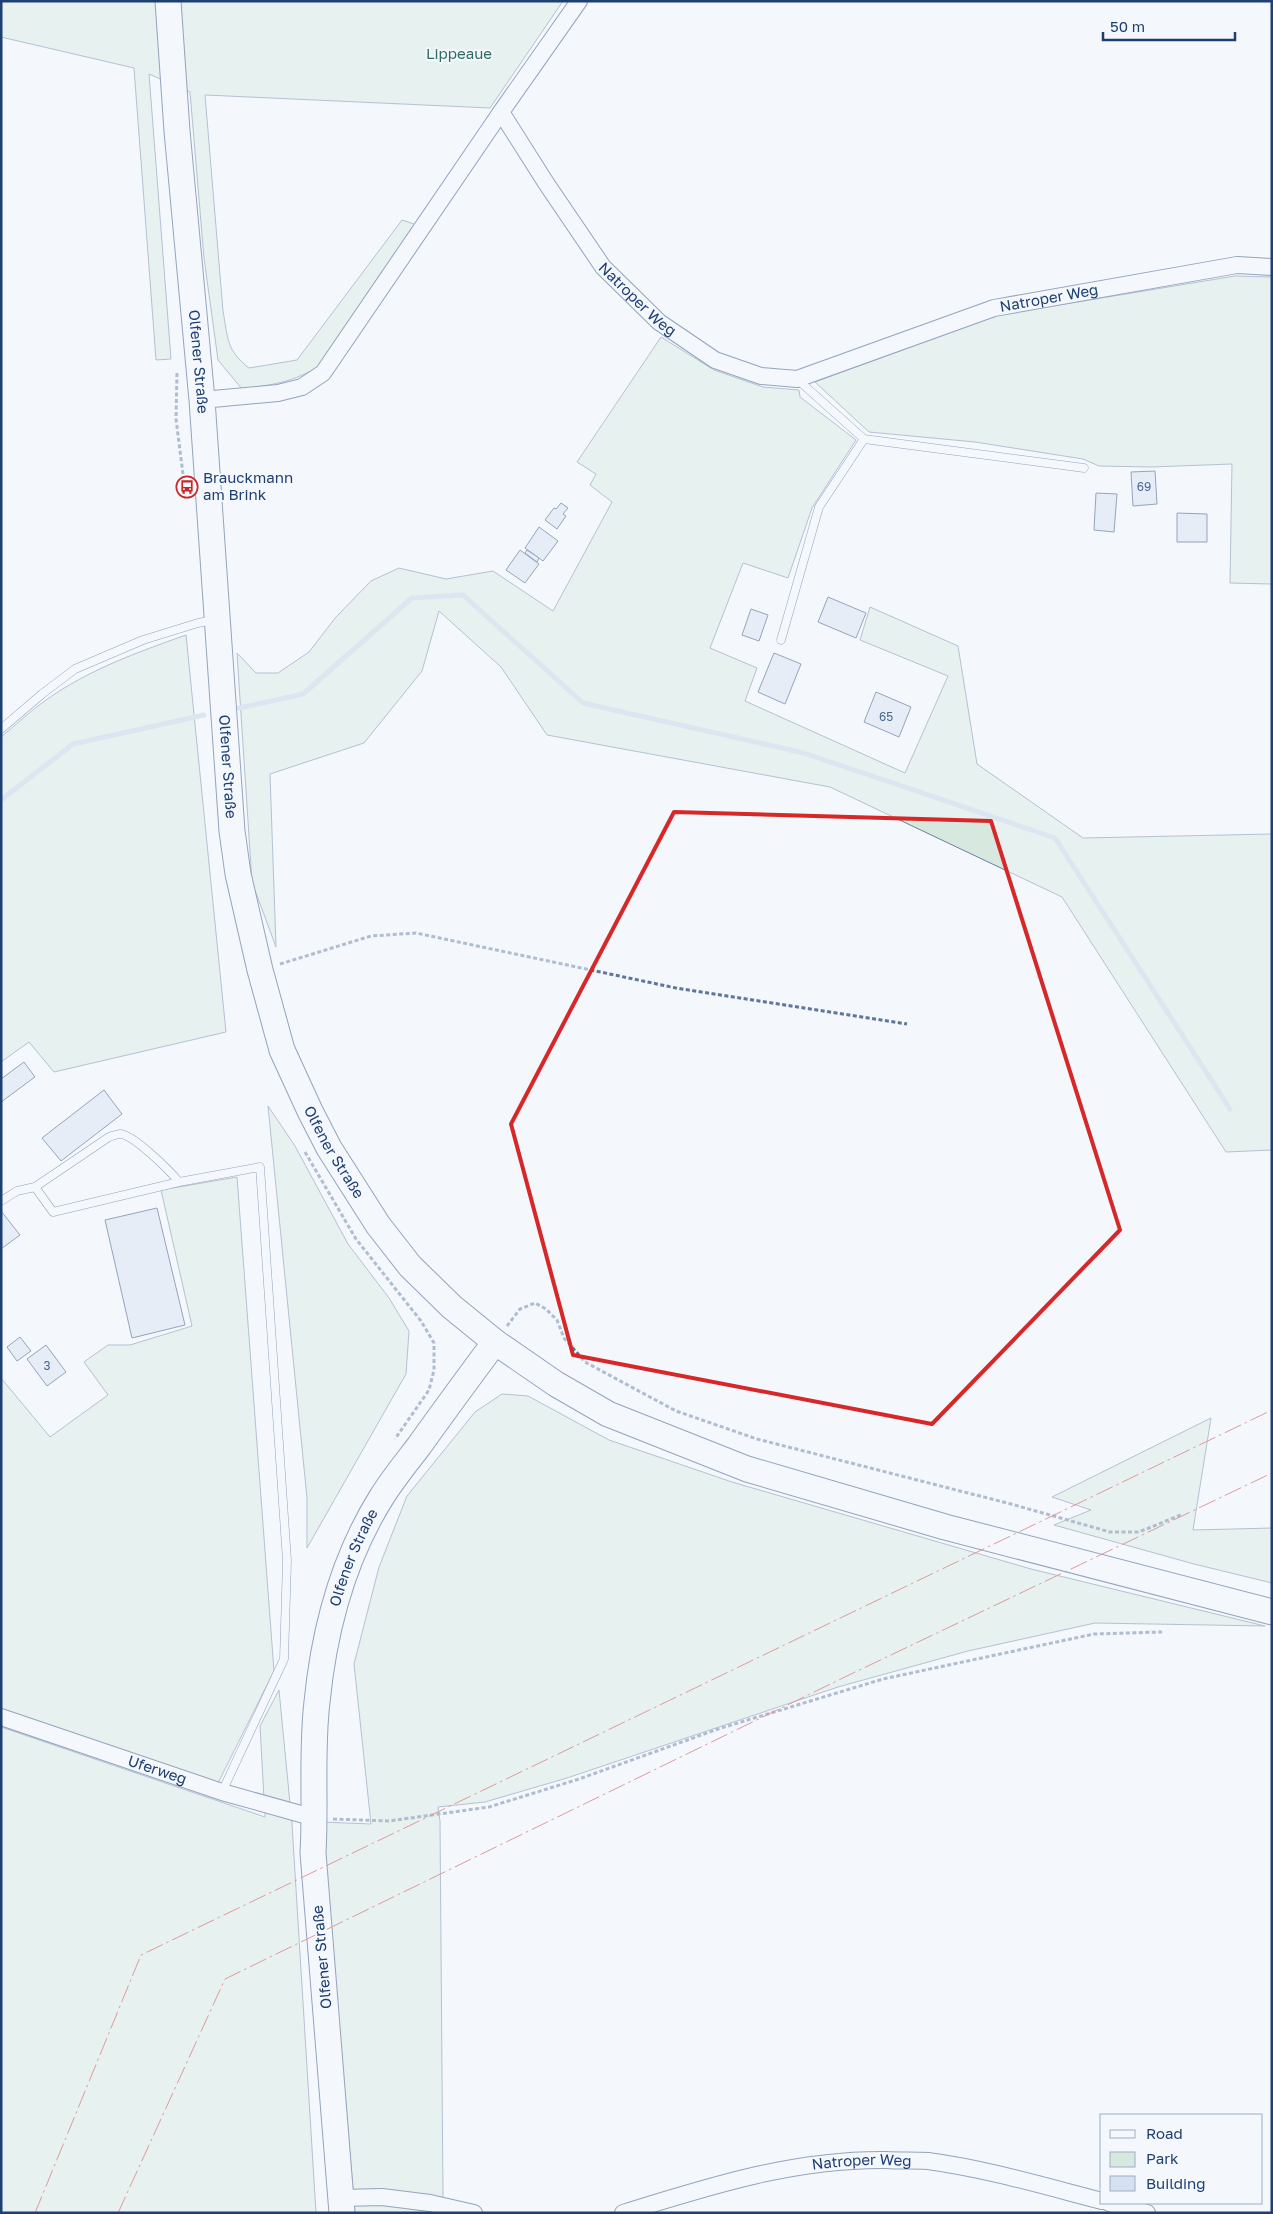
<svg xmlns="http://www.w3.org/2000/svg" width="1273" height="2214" viewBox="0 0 1273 2214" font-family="'Golos Text',sans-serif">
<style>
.green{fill:#d7e8df;stroke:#687fa3}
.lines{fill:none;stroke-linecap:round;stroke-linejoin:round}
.stream{stroke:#bed0e5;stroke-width:5}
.building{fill:#d5e0f0;stroke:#1d3f73}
.lane-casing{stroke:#1d3f73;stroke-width:9}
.street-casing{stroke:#1d3f73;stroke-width:18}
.primary-casing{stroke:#1d3f73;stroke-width:27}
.path{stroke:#5e769c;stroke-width:3;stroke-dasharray:4 2.5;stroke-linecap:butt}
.lane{stroke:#f4f7fb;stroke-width:8}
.street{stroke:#f4f7fb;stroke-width:16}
.primary{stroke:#f4f7fb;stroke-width:25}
.power{stroke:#c62828;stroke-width:1;stroke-dasharray:18 4 2.5 4;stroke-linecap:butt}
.marked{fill:none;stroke:#d62828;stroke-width:4;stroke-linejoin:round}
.labels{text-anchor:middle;stroke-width:4;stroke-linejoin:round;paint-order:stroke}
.number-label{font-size:12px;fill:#4b6792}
.park-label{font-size:15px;fill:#2c6c60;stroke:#f4f7fb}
.street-label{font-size:15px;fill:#1d3f73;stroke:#f4f7fb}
.poi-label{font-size:15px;fill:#1d3f73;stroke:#f4f7fb;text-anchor:start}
</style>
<rect width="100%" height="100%" fill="#f4f7fb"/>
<!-- green -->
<g class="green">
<path d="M1 1H563L490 108 205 95 223 311C228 338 226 350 249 368L297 360 402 220 417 225 320 366C293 382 272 385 242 389L218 360 204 258 190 92 149 74 171 359 156 360 134 68 1 37Z"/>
<path d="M1235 276 1272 277V584L1230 583 1232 464 1151 467 1099 466 1083 459 975 442 869 432 815 382 998 315Z"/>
<path d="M661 337 714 370 763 387 799 390 800 397 856 440 812 508 788 578 743 563 710 648 757 668 745 701 905 773 948 676 860 640 870 607 958 646 977 764 1083 838 1272 834V1150L1226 1152 1062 897 830 787 547 735 501 667 439 611 422 671 364 743 270 774 276 947 252 882 237 653 256 673H278L309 652 336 617 371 581 399 568 446 579 493 571 553 611 612 502 590 485 596 474 577 462Z"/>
<path d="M186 635 226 1032 54 1072 29 1042 1 1062V737C16 725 30 711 46 700 88 670 138 652 186 635Z"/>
<path d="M268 1106 295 1146 348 1244 389 1298 409 1331 406 1374 307 1548V1498Z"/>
<path d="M237 1177 274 1671 218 1783 1 1710V1378L50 1437 108 1395 84 1362 108 1345H130L192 1326 161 1190Z"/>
<path d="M502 1394 528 1396 609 1440 732 1482 1031 1569 1265 1626 1095 1623 968 1651 838 1687 567 1778 485 1802 438 1807 440 1821 443 2197 445 2213H355L322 1822 371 1824 354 1664 379 1567 407 1496 475 1412Z"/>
<path d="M1211 1418 1193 1530 1272 1528V1583L1194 1564 1054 1525 1091 1510 1052 1497Z"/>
<path d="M279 1690 292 1824 316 2213H1V1727L265 1817 260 1726Z"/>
</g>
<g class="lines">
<!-- stream -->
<g class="stream">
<path d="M239 708 303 694 412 598 463 595 583 703 804 753 1055 838 1230 1109"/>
<path d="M1 800 73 744 204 715"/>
</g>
</g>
<!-- building -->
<g class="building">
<path d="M1155 471 1157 504 1133 506 1131 472Z"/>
<path d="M1096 493 1117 494 1114 532 1094 530Z"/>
<path d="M561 503 568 508 563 514 566 516 557 529 545 520 554 508 556 509Z"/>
<path d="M1177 513 1207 514V542H1177Z"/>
<path d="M539 527 558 541 543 561 525 548Z"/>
<path d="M520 550 539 564 525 583 506 570Z"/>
<path d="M527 550 539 558 537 562 525 553Z"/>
<path d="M828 597 866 613 856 638 818 622Z"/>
<path d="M751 609 768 615 759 641 742 635Z"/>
<path d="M774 653 801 664 785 704 758 692Z"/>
<path d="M876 692 911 707 899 737 864 722Z"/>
<path d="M24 1062 35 1077 1 1102V1079Z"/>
<path d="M104 1090 122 1114 61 1161 42 1138Z"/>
<path d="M157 1208 185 1325 132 1338 105 1220Z"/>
<path d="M1 1211 20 1235 1 1249Z"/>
<path d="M20 1337 31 1351 17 1361 7 1347Z"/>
<path d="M46 1345 66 1372 47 1386 27 1359Z"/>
</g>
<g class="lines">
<!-- lane casing -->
<g class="lane-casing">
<g id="lane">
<path d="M797 379 864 439 1084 468"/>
<path d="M781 640 819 507 864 439"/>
<path d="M1 729 42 694 75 669 143 640 198 623 214 620"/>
<path d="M35 1187 53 1212 179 1182 260 1167 287 1561 284 1659 222 1792"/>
<path d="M1 1201 17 1191 35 1187 109 1137C112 1136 117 1134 120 1134 133 1134 170 1171 179 1182"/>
</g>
</g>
<!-- street casing -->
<g class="street-casing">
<g id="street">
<path d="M501 112 579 1"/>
<path id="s1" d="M202 400 278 393 302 387 323 373 501 112 546 183 603 267 659 322 715 360 761 376 797 379 994 308 1237 265 1272 267"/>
<path id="s2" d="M1 1717 222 1792 315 1818"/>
<path d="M341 2198 382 2197 430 2203 474 2213"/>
<path d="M1109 2203 1147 2213"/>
<path id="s3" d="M623 2213C710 2186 794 2159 886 2160 900 2161 914 2160 928 2161 987 2169 1044 2186 1102 2201"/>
</g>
</g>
<!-- primary casing -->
<g class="primary-casing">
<g id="primary">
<path id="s4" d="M168 1 177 131 202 400 232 831 238 874 260 970 282 1050 310 1111 329 1148 378 1225 410 1266 452 1307 495 1342 556 1384 608 1414 747 1469 945 1527 1272 1612"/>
<path id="s5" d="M342 2213 313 1853C316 1803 311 1752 317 1702 324 1631 343 1559 381 1498 392 1480 406 1463 419 1446 444 1411 469 1377 495 1342"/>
</g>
</g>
<!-- path -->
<g class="path">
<path d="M177 373 176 419 186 498"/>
<path d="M280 964 371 936 416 933 676 988 907 1024"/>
<path d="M305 1152 356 1239 421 1321 434 1343V1370L429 1390 395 1439"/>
<path d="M507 1326 520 1309 535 1303 546 1309 557 1320 564 1338 585 1362 676 1411 757 1439 1011 1504 1110 1532H1139L1183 1514"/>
<path d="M333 1819 389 1821 489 1807 579 1779 718 1729 883 1679 1094 1634 1162 1632"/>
</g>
<!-- lane -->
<use href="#lane" class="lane"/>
<!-- street -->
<use href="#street" class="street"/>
<!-- primary -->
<use href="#primary" class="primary"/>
<!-- power -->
<g class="power">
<path d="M35 2213 141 1955 1272 1410"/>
<path d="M118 2213 225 1979 849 1675 1272 1473"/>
</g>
</g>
<!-- marked area -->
<path d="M0 0H1273V2214H0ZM674 812 991 821 1120 1230 932 1424 573 1355 511 1124Z" fill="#f4f7fb" fill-opacity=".55" fill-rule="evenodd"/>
<path class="marked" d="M674 812 991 821 1120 1230 932 1424 573 1355 511 1124Z"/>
<!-- icons -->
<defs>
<g id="bus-ring" transform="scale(1.125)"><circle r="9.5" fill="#f4f7fb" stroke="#c62828" stroke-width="1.5"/><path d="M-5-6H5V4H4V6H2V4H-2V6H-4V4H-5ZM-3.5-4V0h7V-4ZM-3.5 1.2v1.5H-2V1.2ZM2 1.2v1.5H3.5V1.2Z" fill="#c62828"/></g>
</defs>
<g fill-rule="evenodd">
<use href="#bus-ring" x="187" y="487"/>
</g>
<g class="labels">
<!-- number labels -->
<g class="number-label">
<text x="1144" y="491">69</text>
<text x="886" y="721">65</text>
<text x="47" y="1370">3</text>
</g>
<!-- park labels -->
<g class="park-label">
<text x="459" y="59">Lippeaue</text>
</g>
<!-- street labels -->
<g class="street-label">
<text dy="5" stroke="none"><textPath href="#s1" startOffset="675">Natroper Weg</textPath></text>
<text dy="5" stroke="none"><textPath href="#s1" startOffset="1124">Natroper Weg</textPath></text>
<text dy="5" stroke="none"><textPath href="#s4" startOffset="362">Olfener Straße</textPath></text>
<text dy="5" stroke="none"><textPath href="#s4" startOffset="768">Olfener Straße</textPath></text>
<text dy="5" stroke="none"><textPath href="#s4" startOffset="1172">Olfener Straße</textPath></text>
<text dy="5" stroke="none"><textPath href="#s5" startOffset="662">Olfener Straße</textPath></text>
<text dy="5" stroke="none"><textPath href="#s2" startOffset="165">Uferweg</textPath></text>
<text transform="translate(322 1957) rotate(-95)" y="5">Olfener Straße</text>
<text dy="5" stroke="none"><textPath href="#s3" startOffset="245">Natroper Weg</textPath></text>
</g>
<!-- poi labels -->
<g class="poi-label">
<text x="203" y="483">Brauckmann<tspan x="203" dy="17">am Brink</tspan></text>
</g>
</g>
<!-- border -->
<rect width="1273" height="2214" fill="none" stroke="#1d3f73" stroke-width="5"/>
<!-- legend -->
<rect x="1100" y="2114" width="162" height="90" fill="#f4f7fb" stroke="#9eadc5"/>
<rect x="1110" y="2130" width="25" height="8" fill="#f4f7fb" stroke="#9eadc5"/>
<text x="1146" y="2139" font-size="15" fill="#1d3f73">Road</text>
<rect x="1110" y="2152" width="25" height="15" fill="#d7e8df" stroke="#9eadc5"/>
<text x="1146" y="2164" font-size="15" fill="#1d3f73">Park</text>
<rect x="1110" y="2176" width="25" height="15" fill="#d5e0f0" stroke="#9eadc5"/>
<text x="1146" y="2189" font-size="15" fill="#1d3f73">Building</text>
<!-- scale -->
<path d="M1103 32v8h132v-8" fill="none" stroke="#1d3f73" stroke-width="2.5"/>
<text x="1110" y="32" font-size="15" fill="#1d3f73" stroke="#f4f7fb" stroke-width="4" paint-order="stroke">50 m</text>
</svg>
